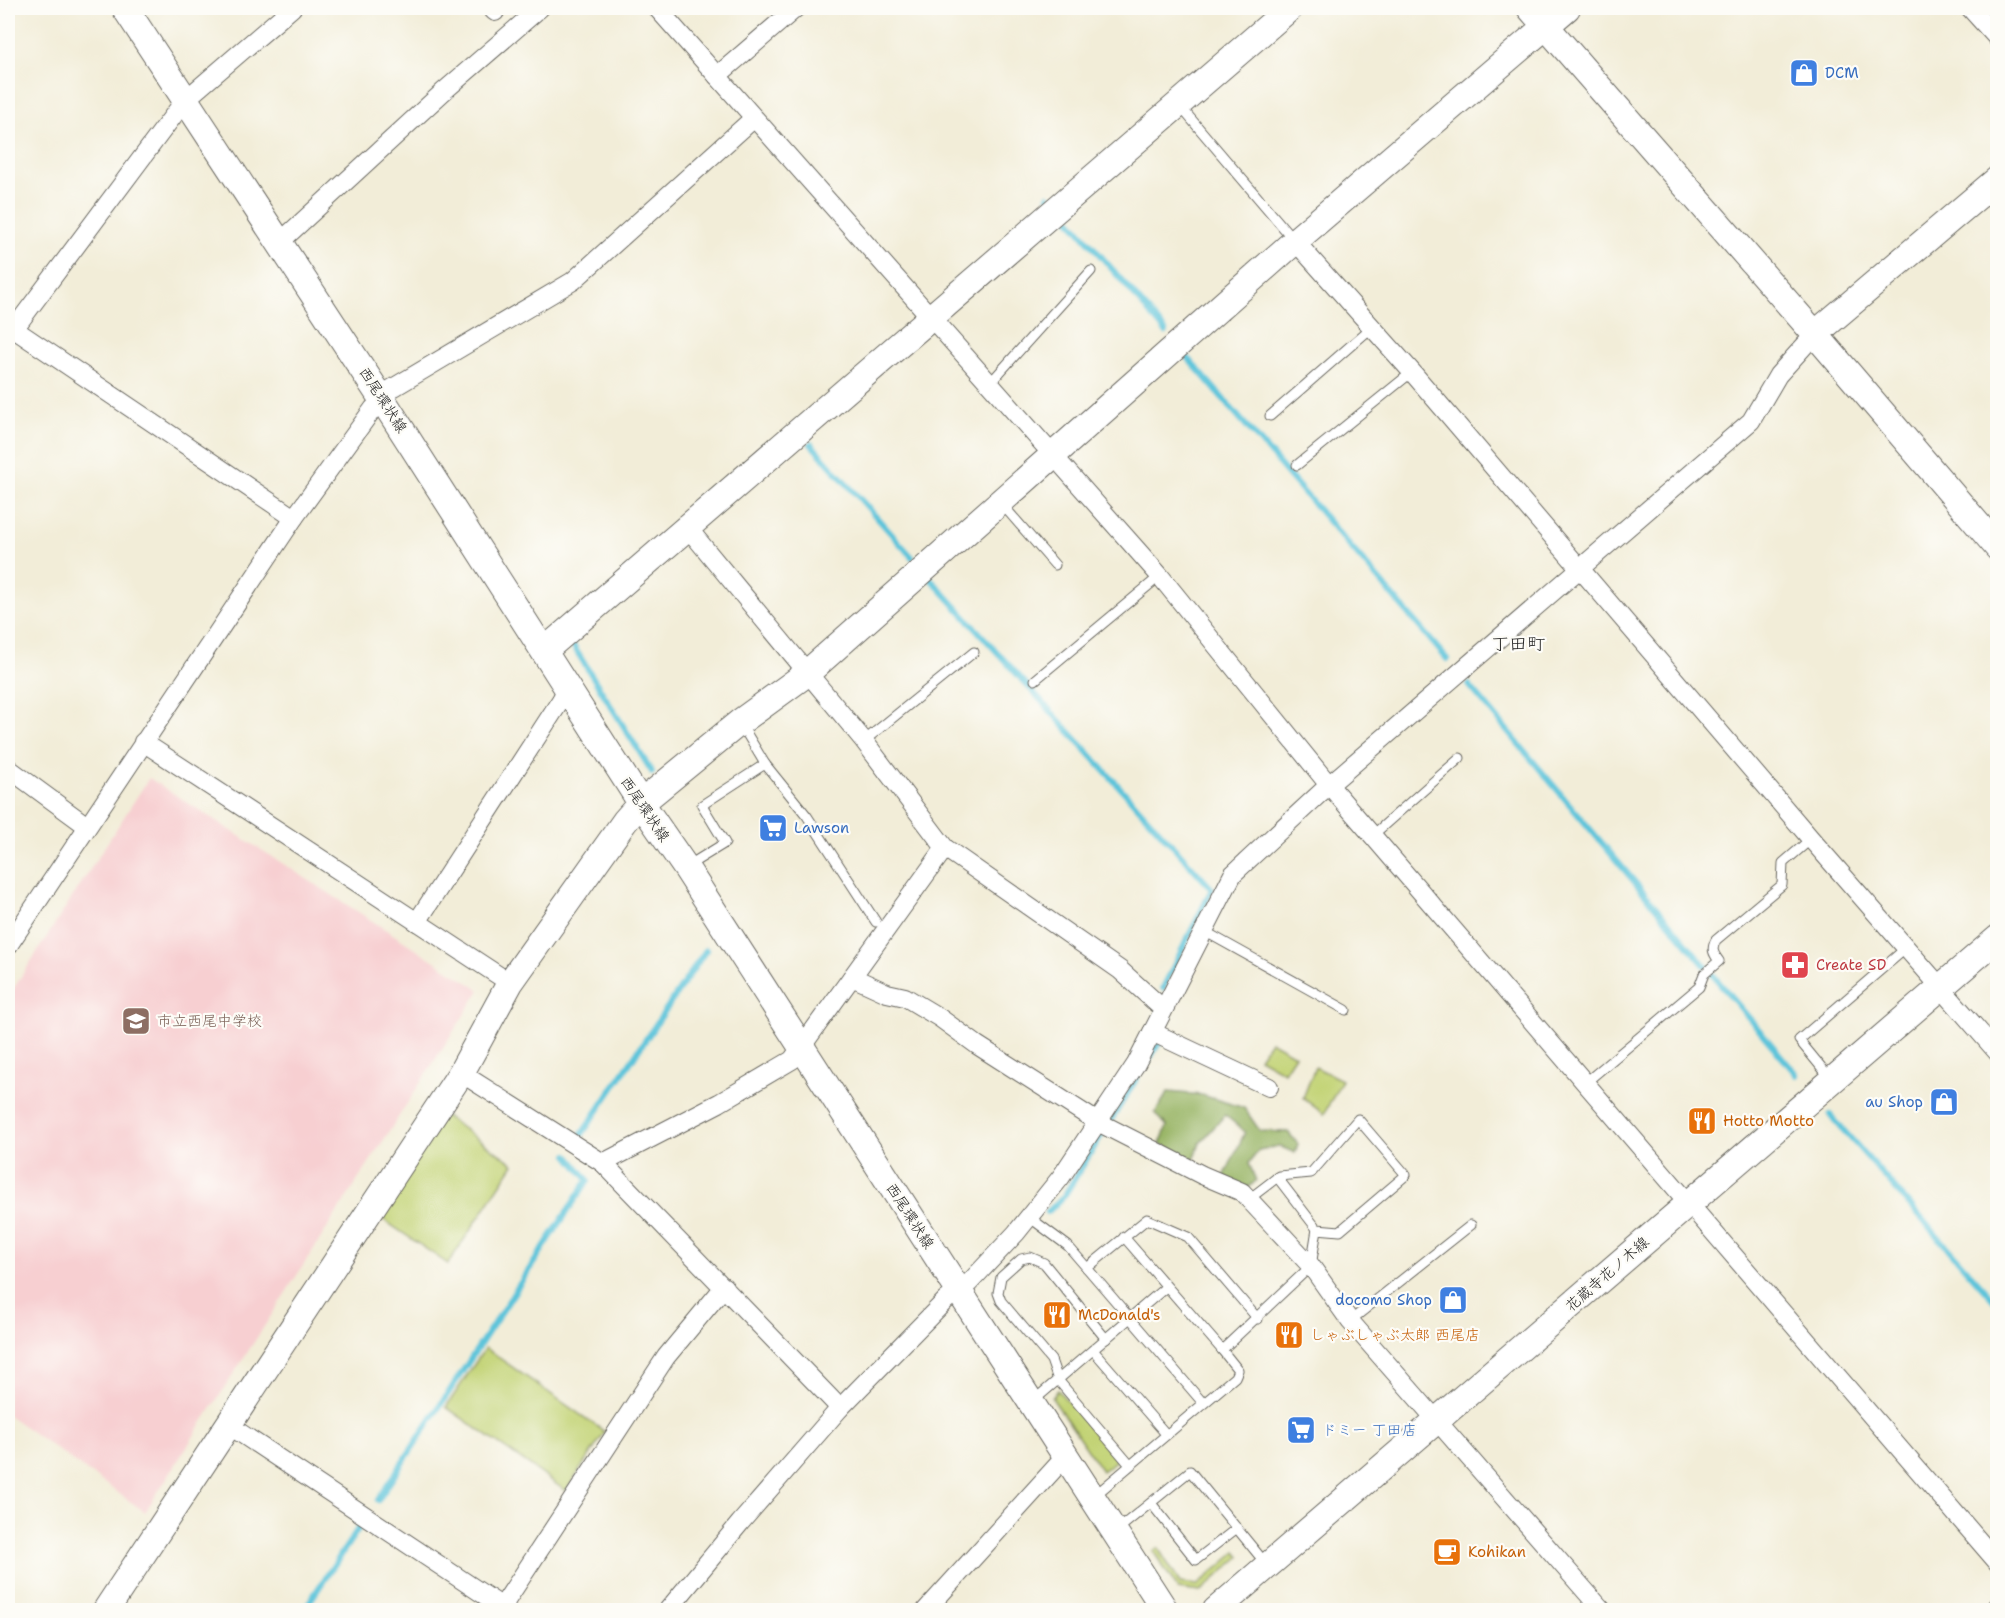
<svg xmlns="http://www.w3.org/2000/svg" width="2005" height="1618" viewBox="0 0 2005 1618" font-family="'Shantell Sans','Klee One',sans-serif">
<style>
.built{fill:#f7cfd1}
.green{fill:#c2d375;stroke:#6f7848;stroke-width:1.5}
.forest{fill:#99b566;stroke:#5a6841;stroke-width:1.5}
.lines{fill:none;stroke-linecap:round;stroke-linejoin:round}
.stream{stroke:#5dc4da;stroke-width:6}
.lane-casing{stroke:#67655e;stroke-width:11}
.street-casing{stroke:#67655e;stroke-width:20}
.secondary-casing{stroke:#67655e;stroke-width:28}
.lane{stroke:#fff;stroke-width:9}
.street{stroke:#fff;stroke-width:18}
.secondary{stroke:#fff;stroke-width:26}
.labels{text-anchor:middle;stroke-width:4.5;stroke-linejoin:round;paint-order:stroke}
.shop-label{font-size:15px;fill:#366cbe;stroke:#fdfcf7;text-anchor:start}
.street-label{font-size:15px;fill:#1c1c1c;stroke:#fdfcf7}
.health-label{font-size:15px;fill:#be3a42;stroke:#fdfcf7;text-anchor:start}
.education-label{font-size:15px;fill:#785e54;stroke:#fdfcf7;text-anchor:start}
.food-label{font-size:15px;fill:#c56008;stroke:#fdfcf7;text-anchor:start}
.quarter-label{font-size:18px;fill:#1c1c1c;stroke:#fdfcf7}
</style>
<rect width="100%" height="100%" fill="#fdfcf7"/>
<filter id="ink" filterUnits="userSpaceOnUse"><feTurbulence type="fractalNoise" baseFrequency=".0167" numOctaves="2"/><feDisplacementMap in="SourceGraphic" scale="12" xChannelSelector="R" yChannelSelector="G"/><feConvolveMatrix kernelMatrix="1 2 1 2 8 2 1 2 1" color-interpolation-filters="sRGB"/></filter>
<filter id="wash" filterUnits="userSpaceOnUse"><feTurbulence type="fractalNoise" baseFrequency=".008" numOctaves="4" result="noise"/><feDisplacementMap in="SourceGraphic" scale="24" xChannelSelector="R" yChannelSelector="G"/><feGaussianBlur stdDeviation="1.35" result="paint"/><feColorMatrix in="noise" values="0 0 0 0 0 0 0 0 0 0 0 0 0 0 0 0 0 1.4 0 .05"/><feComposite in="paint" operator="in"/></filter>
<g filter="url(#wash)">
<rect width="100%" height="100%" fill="#f2edd8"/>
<!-- built -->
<path class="built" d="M149 778 480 990 145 1512 8 1415V997Z"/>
<!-- green -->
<g class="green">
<path d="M1270 1041 1295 1055 1284 1072 1259 1058Z"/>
<path d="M1315 1067 1342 1080 1324 1114 1303 1098Z"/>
<path d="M442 1114 514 1164 448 1264 381 1218Z"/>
<path d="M485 1348 605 1432 566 1491 446 1407Z"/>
<path d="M1058 1390 1117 1460 1102 1471 1052 1398Z"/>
<path d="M1158 1548 1180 1583 1198 1585 1236 1552 1240 1557 1200 1592 1178 1589 1153 1551Z"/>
</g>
<!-- forest -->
<path class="forest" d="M1168 1092 1202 1095 1244 1108 1260 1131 1288 1132 1298 1144 1295 1153 1279 1146 1259 1150 1249 1163 1256 1181 1245 1190 1224 1177 1245 1132 1225 1115 1200 1143 1194 1160 1160 1144 1167 1126 1155 1113Z"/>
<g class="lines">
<!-- stream -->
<g class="stream">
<path d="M1048 196 1049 197"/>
<path d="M1070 220 1166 332"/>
<path d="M1188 358 1447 659"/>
<path d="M811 444 912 557"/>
<path d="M929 577 1212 889 1163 988"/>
<path d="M574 647 652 772"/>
<path d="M1469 685 1797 1075"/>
<path d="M1143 1069 1161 1040"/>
<path d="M1830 1115 1998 1305"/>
<path d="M582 1134 706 950"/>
<path d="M1048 1212 1064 1196 1137 1078"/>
<path d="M378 1500 588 1180 568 1155"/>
<path d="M304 1610 360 1526"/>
</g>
</g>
</g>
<g filter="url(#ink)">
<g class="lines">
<!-- lane casing -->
<g class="lane-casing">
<g id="lane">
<path d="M1180 106 1293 239"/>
<path d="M991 382 1091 271"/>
<path d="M1270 416 1371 328"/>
<path d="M1297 465 1412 372"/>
<path d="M1001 503 1055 565"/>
<path d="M1035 680 1160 576"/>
<path d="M864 741 974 652"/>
<path d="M765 764 807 816 876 922"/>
<path d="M1373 835 1460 758"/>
<path d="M686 867 725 843 702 805 765 764 741 724"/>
<path d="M1204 931 1346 1010"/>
<path d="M1831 1079 1799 1040 1905 949"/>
<path d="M1585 1083 1699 987 1704 974 1719 961C1713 953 1711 949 1716 940L1782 885 1783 863 1811 839"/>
<path d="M1277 1177 1317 1229"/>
<path d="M1029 1217 1068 1246 1087 1268 1147 1219 1188 1237 1258 1319"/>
<path d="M1124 1237 1222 1350"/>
<path d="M1087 1268 1203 1403"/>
<path d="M1350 1321 1471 1225"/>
<path d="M1106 1339 1044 1263 1030 1257 1021 1259 1001 1277 998 1293 1001 1301 1051 1360 1058 1380 1130 1465"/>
<path d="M1093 1350 1166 1434"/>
<path d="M1032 1402 1166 1287"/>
<path d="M1093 1497 1235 1377 1238 1370 1222 1350 1311 1266 1317 1229 1340 1231 1406 1175 1358 1119 1311 1173 1279 1176 1249 1199"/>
<path d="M1151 1503 1196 1560 1237 1528"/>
<path d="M1117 1530 1190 1471 1266 1564"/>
</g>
</g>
<!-- street casing -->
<g class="street-casing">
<g id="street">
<path d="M491 8 495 12"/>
<path d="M657 8 1160 576 1329 785 1998 1563"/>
<path d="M1970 8 1998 39"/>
<path d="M717 76 796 8"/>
<path d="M1295 241 1412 372 1811 839 1998 1053"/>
<path d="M279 243 443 92 540 8"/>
<path d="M8 325 294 518"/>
<path d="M8 334 14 329 185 100 292 8"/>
<path d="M687 527 864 741 945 848 1120 970 1163 1009"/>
<path d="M143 742 510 983"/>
<path d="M8 768 87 826"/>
<path d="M417 922 561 700 567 688"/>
<path d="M8 946 294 518 373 409 391 389 573 281 754 118"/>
<path d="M852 977 887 993 905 997 940 1018 977 1045 1096 1121 1202 1175 1242 1192 1311 1266 1350 1321 1602 1610"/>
<path d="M1152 1032 1269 1087"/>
<path d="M461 1073 603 1163 840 1408"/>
<path d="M603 1163 719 1103 792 1060 945 848"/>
<path d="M230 1426 507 1610"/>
<path d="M500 1610 666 1357 724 1287"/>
<path d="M668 1610 740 1523 840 1408 946 1300 969 1283 1016 1233 1061 1177 1136 1064 1233 874 1329 785 1751 421 1778 375 1815 334"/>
<path d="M926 1610 1065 1457"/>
<path d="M1995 1610 1998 1606"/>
</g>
</g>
<!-- secondary casing -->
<g class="secondary-casing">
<g id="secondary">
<path d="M125 8 382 399 641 803 686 868 1165 1610"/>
<path d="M1530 8 1815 334 1998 548"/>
<path d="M1815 334 1998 179"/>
<path d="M544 651 1290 8"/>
<path d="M106 1610 461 1073 510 983 625 821 641 803 740 722 806 674 1295 241 1567 8"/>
<path d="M1216 1610 1998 938"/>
</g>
</g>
<!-- lane -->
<use href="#lane" class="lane"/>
<!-- street -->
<use href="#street" class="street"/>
<!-- secondary -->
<use href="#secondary" class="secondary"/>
</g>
</g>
<!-- icons -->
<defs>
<g id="shop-square" transform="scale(1.5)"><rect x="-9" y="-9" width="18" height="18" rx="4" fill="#3f7fe0" stroke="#fdfcf7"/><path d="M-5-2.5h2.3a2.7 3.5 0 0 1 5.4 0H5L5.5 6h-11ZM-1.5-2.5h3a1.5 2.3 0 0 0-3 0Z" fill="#fff"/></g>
<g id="supermarket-square" transform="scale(1.5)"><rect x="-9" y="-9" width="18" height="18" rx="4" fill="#3f7fe0" stroke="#fdfcf7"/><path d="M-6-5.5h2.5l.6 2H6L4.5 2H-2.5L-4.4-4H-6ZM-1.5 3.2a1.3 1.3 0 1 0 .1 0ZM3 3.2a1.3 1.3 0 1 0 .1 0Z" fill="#fff"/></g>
<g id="pharmacy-square" transform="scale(1.5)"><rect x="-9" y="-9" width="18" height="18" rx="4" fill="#e0444e" stroke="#fdfcf7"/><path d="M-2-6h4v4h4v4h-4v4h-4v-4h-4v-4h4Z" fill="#fff"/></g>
<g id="school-square" transform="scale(1.5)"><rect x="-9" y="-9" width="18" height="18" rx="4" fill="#8d6e63" stroke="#fdfcf7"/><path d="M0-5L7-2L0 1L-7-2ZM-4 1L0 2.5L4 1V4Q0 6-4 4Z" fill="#fff"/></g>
<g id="restaurant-square" transform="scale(1.5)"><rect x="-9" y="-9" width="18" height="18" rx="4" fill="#e8710a" stroke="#fdfcf7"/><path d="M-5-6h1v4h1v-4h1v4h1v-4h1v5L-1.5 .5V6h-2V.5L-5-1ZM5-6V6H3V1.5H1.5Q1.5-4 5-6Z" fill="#fff"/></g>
<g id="cafe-square" transform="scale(1.5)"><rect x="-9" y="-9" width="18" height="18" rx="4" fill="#e8710a" stroke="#fdfcf7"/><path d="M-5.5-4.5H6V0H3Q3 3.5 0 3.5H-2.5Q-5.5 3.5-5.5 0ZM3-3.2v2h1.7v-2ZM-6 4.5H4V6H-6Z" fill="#fff"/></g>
</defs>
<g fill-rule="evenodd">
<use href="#shop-square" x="1804" y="73"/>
<use href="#supermarket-square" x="773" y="828"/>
<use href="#pharmacy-square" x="1795" y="965"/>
<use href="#school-square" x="136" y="1021"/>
<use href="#shop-square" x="1944" y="1102"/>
<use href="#restaurant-square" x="1702" y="1121"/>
<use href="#shop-square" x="1453" y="1300"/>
<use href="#restaurant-square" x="1057" y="1315"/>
<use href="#restaurant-square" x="1289" y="1335"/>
<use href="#supermarket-square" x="1301" y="1430"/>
<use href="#cafe-square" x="1447" y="1552"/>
</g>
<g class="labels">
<!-- shop labels -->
<g class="shop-label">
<text x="1825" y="78">DCM</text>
<text x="794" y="833">Lawson</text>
<text x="1923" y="1107" text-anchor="end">au Shop</text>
<text x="1432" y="1305" text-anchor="end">docomo Shop</text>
<text x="1322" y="1435">ドミー 丁田店</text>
</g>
<!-- street labels -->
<g class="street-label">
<text transform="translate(383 400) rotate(57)" y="5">西尾環状線</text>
<text transform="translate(645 809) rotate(56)" y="5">西尾環状線</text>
<text transform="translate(910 1216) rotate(57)" y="5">西尾環状線</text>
<text transform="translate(1607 1274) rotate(-41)" y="5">花蔵寺花ノ木線</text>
</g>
<!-- health labels -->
<g class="health-label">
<text x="1816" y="970">Create SD</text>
</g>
<!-- education labels -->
<g class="education-label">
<text x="157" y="1026">市立西尾中学校</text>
</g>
<!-- food labels -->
<g class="food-label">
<text x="1723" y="1126">Hotto Motto</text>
<text x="1078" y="1320">McDonald's</text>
<text x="1310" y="1340">しゃぶしゃぶ太郎 西尾店</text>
<text x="1468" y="1557">Kohikan</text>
</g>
<!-- quarter labels -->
<g class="quarter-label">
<text x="1518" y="650">丁田町</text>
</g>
</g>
<!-- margin -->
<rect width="2005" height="1618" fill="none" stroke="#fdfcf7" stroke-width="30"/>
</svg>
